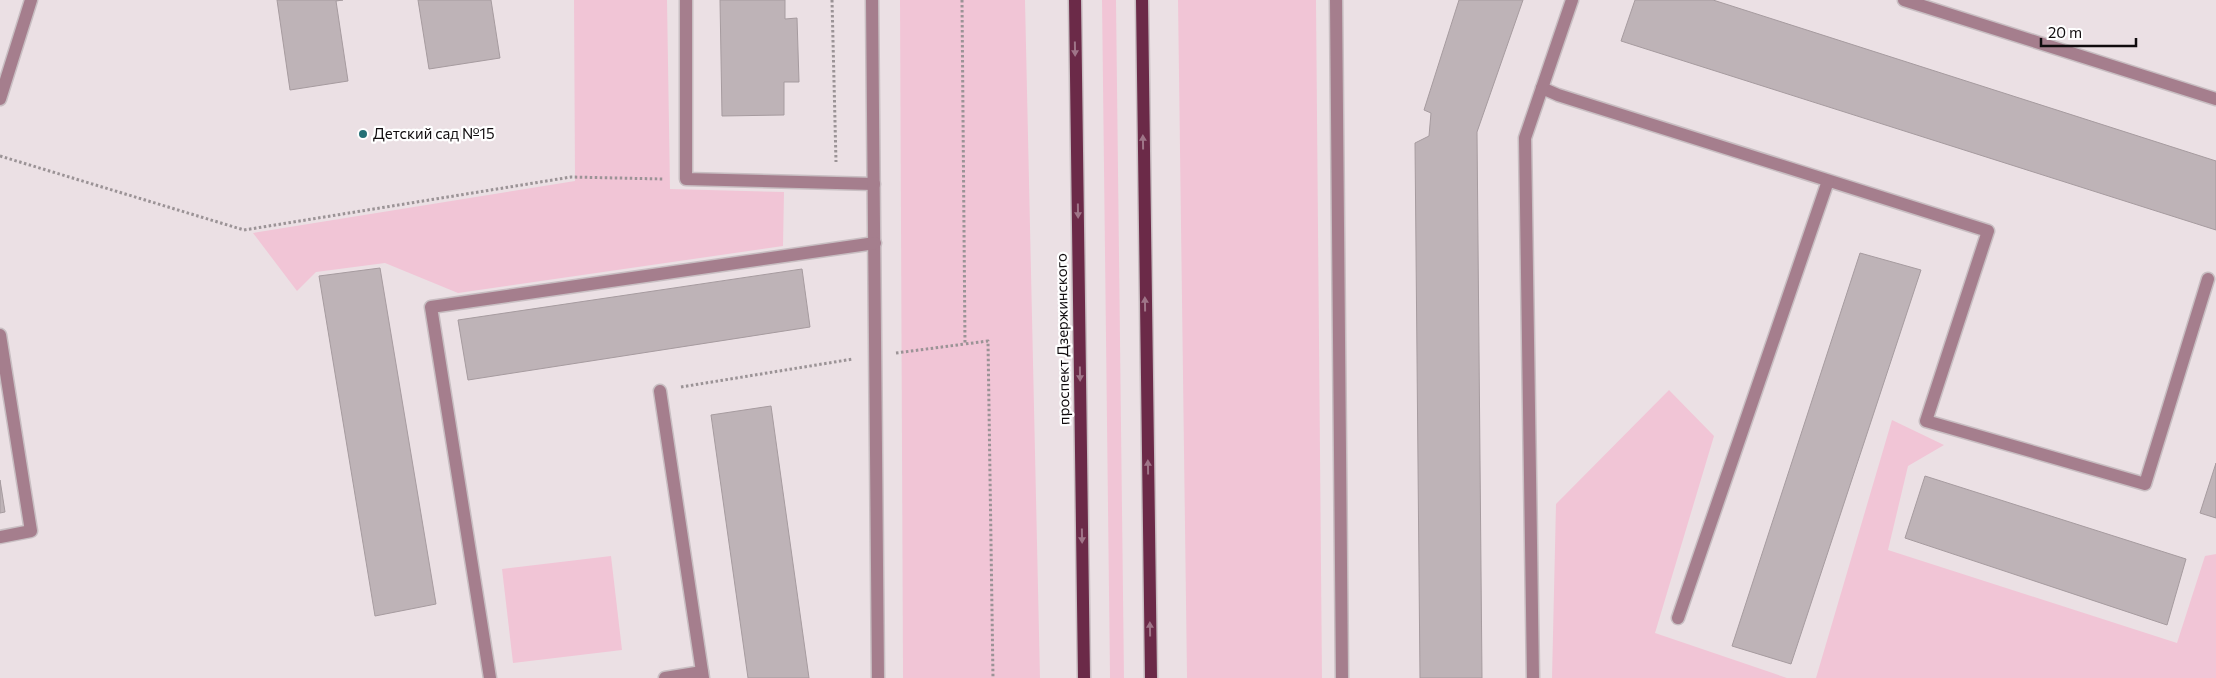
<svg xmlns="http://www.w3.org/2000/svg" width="2216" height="678" viewBox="0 0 2216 678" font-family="Commissioner,sans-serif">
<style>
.green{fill:#f1c5d6}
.building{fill:#beb3b7;stroke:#a69b9f}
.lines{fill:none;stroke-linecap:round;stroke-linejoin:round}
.minor-casing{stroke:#c8bec2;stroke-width:15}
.major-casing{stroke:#c8bec2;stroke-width:15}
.path{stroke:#9b9396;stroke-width:3;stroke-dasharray:2.5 2.5;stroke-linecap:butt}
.minor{stroke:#a57e8d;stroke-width:12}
.major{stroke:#6b2a48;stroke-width:12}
.oneway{fill:#9f7588}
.poi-dot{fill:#246f75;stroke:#fff;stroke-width:2}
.labels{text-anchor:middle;stroke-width:4.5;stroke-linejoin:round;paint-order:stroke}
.poi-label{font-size:15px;fill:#100c0e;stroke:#fff;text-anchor:start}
.street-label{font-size:15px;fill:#100c0e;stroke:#fff}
</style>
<rect width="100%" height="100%" fill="#ebe0e4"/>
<!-- green -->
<g class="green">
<path d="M574 0H667L670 189 784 192 783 246 458 293 385 263 316 272 297 291 253 233 575 181Z"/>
<path d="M900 0H1025L1040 678H903Z"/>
<path d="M1102 0H1116L1124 678H1110Z"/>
<path d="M1178 0H1316L1322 678H1187Z"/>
<path d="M1669 390 1714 436 1655 633 1787 678H1552L1556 504Z"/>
<path d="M1892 420 1944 445 1908 466 1888 550 2177 643 2205 556 2216 554V678H1816Z"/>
<path d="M611 556 622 650 513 663 502 569Z"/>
</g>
<!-- building -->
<g class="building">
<path d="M277 0H343L336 1 348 81 290 90Z"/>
<path d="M418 0H491L500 58 429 69Z"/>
<path d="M720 0H785V19L797 18 799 82H784V115L722 116Z"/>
<path d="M1459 0H1523L1477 132 1482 678H1420L1415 143 1429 136 1431 113 1424 110Z"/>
<path d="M1635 0H1713L2216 161V230L1621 41Z"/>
<path d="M1860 253 1921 270 1791 664 1732 646Z"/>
<path d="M380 268 436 604 375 616 319 276Z"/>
<path d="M802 269 810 327 468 380 458 320Z"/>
<path d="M771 406 809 678H748L711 415Z"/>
<path d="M2216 463V518L2200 513Z"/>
<path d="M1925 476 2186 559 2167 625 1905 538Z"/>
<path d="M0 480 5 512 0 513Z"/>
</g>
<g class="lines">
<!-- minor casing -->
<g class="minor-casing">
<g id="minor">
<path d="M686 0V179L874 184"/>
<path d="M872 0 878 678"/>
<path d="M1336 0 1342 678"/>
<path d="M1904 0 2216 99"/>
<path d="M1542 88 1558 95 1988 231 1926 421 2145 484 2208 279"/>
<path d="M0 99 31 0"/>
<path d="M0 335 31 531 0 537"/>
<path d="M660 391 703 678"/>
<path d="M1678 618 1828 181"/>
<path d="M490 678 431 307 875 243"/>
<path d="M665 678 702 672"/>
<path d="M1533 678 1525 138 1572 0"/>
</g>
</g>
<!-- major casing -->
<g class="major-casing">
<g id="major">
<path d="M1075 0 1084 678"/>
<path d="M1142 0 1151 678"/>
</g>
</g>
<!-- path -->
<g class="path">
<path d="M832 0 836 162"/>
<path d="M962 0 965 344 988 341 993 678"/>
<path d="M0 156 244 230 571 177 663 179"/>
<path d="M896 353 965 344"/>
<path d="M681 387 853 359"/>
</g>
<!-- minor -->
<use href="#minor" class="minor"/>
<!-- major -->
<use href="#major" class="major"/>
</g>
<!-- one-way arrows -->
<defs><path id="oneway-solid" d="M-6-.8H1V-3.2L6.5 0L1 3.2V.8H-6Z" transform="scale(1.25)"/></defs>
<g class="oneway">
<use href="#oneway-solid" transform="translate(1075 49) rotate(89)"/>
<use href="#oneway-solid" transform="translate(1143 142) rotate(-91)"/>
<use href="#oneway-solid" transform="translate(1078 211) rotate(89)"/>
<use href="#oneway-solid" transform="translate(1145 304) rotate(-91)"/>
<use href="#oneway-solid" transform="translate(1080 374) rotate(89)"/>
<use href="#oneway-solid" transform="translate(1148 467) rotate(-91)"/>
<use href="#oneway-solid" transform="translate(1082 536) rotate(89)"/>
<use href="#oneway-solid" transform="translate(1150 629) rotate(-91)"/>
</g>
<!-- markers -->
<circle class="poi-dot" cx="363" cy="134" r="5"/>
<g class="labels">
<!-- poi labels -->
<g class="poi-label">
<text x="373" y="139">Детский сад №15</text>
</g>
<!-- street labels -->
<g class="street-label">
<text transform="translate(1063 339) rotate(-91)" y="5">проспект Дзержинского</text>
</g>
</g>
<!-- scale -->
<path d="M2041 38v8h95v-8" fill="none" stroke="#100c0e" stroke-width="2.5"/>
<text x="2048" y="38" font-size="15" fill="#100c0e" stroke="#ffffff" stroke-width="4" paint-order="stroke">20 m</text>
</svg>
